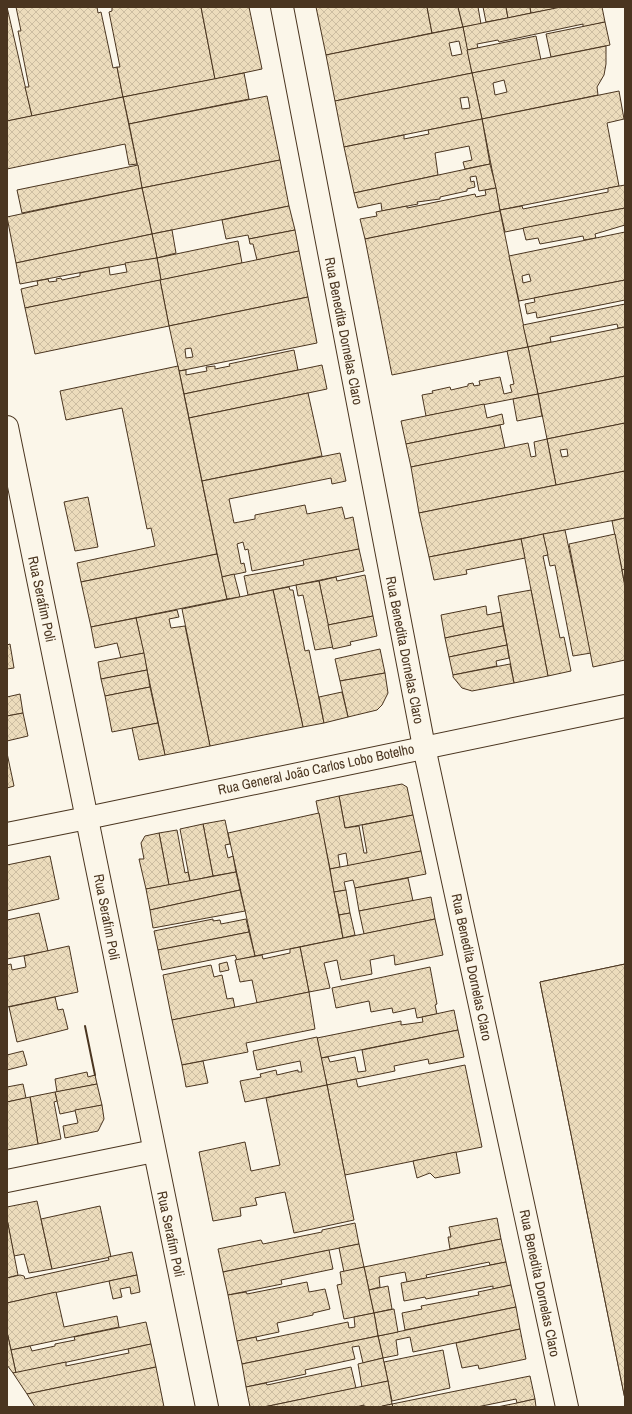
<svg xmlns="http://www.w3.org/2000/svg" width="632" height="1414" viewBox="0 0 632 1414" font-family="'Archivo Narrow',sans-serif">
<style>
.building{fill:url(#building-cross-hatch);stroke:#4a3520;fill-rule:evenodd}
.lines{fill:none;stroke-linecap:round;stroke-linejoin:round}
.street-casing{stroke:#4a3520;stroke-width:24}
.secondary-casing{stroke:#4a3520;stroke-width:24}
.street{stroke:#fbf6e9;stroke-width:22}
.secondary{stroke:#fbf6e9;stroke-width:22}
.wall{stroke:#4a3520;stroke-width:2}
.labels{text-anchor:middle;stroke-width:3;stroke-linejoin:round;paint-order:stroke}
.street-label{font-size:14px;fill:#4a3520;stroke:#fbf6e9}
</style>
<defs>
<pattern id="building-cross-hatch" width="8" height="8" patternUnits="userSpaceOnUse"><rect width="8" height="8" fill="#ecdcbc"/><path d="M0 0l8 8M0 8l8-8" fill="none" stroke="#ccbda1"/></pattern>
</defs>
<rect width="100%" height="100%" fill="#fbf6e9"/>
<!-- building -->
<g class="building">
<path d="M7 7 32 116 7 121Z"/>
<path d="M16 7H97L98 13 101 12 113 68 117 67 123 97 32 116 25 87H29L18 31H21Z"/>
<path d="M112 7H201L215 79 123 97 117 67H120L109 12 112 11Z"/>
<path d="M201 7H249L262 69 215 79Z"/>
<path d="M316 7H427L432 33 326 55Z"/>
<path d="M427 7H458L463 27 432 33Z"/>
<path d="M458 7H478L481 24 463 27Z"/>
<path d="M483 7H506L508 18 486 22Z"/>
<path d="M506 7H530L531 13 508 18Z"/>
<path d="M530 7H553L554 9 531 13Z"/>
<path d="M561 7H602L605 22 583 27V24L499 42 498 40 477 44 478 48 467 50 463 27Z"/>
<path d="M605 22 610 45 551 57 546 34Z"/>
<path d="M463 27 472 73 335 101 326 55ZM459 41 462 54 452 56 449 43Z"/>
<path d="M536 36 541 60 472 73 467 50Z"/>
<path d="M606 46V64L604 75 597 87 598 95 482 119 472 73ZM504 80 507 92 495 95 493 83Z"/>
<path d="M244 73 249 99 129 124 123 97Z"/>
<path d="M472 73 482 119 344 147 335 101ZM468 97 470 108 462 109 460 98Z"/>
<path d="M619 91 624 119 607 123 619 186 500 210 482 119Z"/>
<path d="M267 96 280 160 142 188 129 124Z"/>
<path d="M123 97 137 164 129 165 125 144 7 169V121Z"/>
<path d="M482 119 490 164 465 169 463 162 472 160 469 146 435 153 438 175 354 193 344 147 404 135V139L429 134 428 130Z"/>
<path d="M280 160 289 206 152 234 142 188Z"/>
<path d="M490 164 496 188 479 191 476 176 470 177 471 182 474 181 475 187 467 189V191L440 197V199L417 202 418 204 382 211 381 203 358 208 354 193Z"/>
<path d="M138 165 142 188 22 213 17 190Z"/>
<path d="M625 185V208L505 232 500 210 522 206 523 209 608 192V188Z"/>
<path d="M142 188 152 234 16 263 7 217Z"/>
<path d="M496 188 500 211 365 239 360 219 377 216 376 212 407 206V208L475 194 476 197 486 195 485 190Z"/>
<path d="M289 206 295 230 249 239 248 235 226 239 222 220Z"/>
<path d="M625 208V225L595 234 596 238 584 240 583 236 540 244 538 238 526 240 523 228Z"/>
<path d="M500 211 528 347 392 375 365 239Z"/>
<path d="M172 230 176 253 157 258 152 234Z"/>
<path d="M295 230 299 251 257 260 253 244H250L249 239Z"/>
<path d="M625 232V280L519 301 509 256ZM529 274 531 281 523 283 522 276Z"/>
<path d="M152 234 157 258 20 284 16 263Z"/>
<path d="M238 241 242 263 161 280 157 258Z"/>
<path d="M299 251 308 297 169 326 160 280Z"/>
<path d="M157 258 161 280 25 308 21 289 38 285 37 281 48 279 49 282 57 281 56 279 61 278 62 280 80 276V273L109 267 110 275 127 272 125 263Z"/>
<path d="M160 280 169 326 35 354 25 308Z"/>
<path d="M625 280V300L537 318 536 312 527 314 525 304 535 302 534 298Z"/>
<path d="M308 297 317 343 179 371 169 326ZM191 348 193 357 186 358 185 349Z"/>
<path d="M625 304V327L618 328 617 324 550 337 551 342 528 347 523 325Z"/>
<path d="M625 327V376L538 394 528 347Z"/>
<path d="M528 347 538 394 426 416 422 395 433 393 432 391 450 387 451 390 468 386V384L473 383 474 386 480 385 479 381 500 377 504 394 512 392 510 385 514 384 507 351Z"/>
<path d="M294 350 298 370 184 394 179 371 186 370V375L207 371 206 367 215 366V369L230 366 229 364Z"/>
<path d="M322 365 327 389 189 418 184 394Z"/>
<path d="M178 366 217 554 81 582 77 563 155 546 151 528 147 529 122 408 66 420 60 391Z"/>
<path d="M625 376V423L547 439 538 394Z"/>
<path d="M308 393 322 456 202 481 189 418Z"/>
<path d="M538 394 542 416 517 421 513 399Z"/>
<path d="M484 404 487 418 502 414 504 424 406 444 401 421Z"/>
<path d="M625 423V471L556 485 547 439ZM567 449 568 456 562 457 560 450Z"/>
<path d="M500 425 505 448 411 467 406 444Z"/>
<path d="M547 439 556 485 419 513 411 467 528 443 531 457 536 456 534 442Z"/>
<path d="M340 453 346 481 332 484 331 478 229 499 234 523 255 519V515L305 505 307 514 342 507 345 519 353 517 359 549 252 571 248 549 245 550 243 542 237 544 241 564 244 563 246 572 222 577 202 481Z"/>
<path d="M625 471V518L429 557 419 513Z"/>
<path d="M88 497 98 547 75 551 64 502Z"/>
<path d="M625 518V569L622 570 612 521Z"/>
<path d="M565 530 591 653 573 656 555 565 550 566 543 534Z"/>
<path d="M543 534 548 555 543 556 560 638 564 637 571 671 548 676 521 539Z"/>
<path d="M615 534 625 586V660L593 667 569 544Z"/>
<path d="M521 539 525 558 466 570 467 574 434 580 429 557Z"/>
<path d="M359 549 364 571 248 595 244 576 304 565 303 560Z"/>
<path d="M217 554 227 599 91 627 81 582Z"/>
<path d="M625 569V586L622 570Z"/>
<path d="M234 574 240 597 227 599 222 577Z"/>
<path d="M365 575 373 616 328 625 319 581 336 577 337 581Z"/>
<path d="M319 581 333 647 315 650 303 595 298 596 296 585Z"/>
<path d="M289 587 290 590H293L305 651 309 650 324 723 303 727 273 590Z"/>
<path d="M273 590 303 727 210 746 182 609Z"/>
<path d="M531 590 548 676 514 683 498 596Z"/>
<path d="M486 606 487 615 501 612 503 626 445 638 441 615Z"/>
<path d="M177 610 179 617 169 619 171 628 185 626 210 746 165 755 136 618Z"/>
<path d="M373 616 377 636 350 642 351 645 333 649 328 625Z"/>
<path d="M136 618 144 653 121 658 117 643 95 648 91 627Z"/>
<path d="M503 626 507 645 449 657 445 638Z"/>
<path d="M10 644 14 668 7 669V645Z"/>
<path d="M507 645 509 658 496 661 497 666 453 675 449 657Z"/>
<path d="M380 649 385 673 340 681 335 659Z"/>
<path d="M144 653 147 670 101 679 98 662Z"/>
<path d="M510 664 514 683 472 691 462 688 453 677V675Z"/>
<path d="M147 670 150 687 105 696 101 679Z"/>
<path d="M385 673 388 693 382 705 377 710 348 717 340 681Z"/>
<path d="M150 687 158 723 112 732 105 696Z"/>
<path d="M342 692 348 717 324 723 319 697Z"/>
<path d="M20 694 23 713 7 716V697Z"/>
<path d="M23 713 28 736 7 741V716Z"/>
<path d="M158 723 165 755 139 760 132 728Z"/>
<path d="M7 753 14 786 7 788Z"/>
<path d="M402 784 407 787 413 815 345 828 339 796Z"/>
<path d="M339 796 345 828 359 826 364 853H367L362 825 413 815 421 851 348 866 346 853 338 855 340 867 330 869 316 801Z"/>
<path d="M319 813 343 938 255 956 228 833Z"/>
<path d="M225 820 230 844 225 845 228 858 233 856 236 872 213 876 203 824Z"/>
<path d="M203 824 213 876 190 881 180 829Z"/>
<path d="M177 830 185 873 188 872 190 881 169 885 159 833Z"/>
<path d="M159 833 169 885 146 889 139 859H144L141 843 145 836Z"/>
<path d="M421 851 426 874 355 888 353 880 344 882 346 890 334 892 330 869Z"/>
<path d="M50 856 59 899 7 911V865Z"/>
<path d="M236 872 240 890 150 910 146 889Z"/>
<path d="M408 878 413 901 359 911 355 888Z"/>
<path d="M240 890 245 911 153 928 150 910Z"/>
<path d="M346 890 350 913 339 915 334 892Z"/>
<path d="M431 897 435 919 364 934 359 911Z"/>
<path d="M39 913 48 951 7 959V920Z"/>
<path d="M350 913 355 935 343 938 339 915Z"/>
<path d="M213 919V921L220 920 221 924 246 919 249 932 158 950 154 931Z"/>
<path d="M435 919 443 955 395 965 394 955 370 960 372 974 341 980 337 960 324 963 330 988 309 992 300 947Z"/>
<path d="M249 932 255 956 237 960 235 955 162 970 158 950Z"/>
<path d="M69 946 78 992 7 1007V965L11 964 12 970 26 967 24 956Z"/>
<path d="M300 947 309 992 257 1003 252 980 240 982 235 960 262 955 263 959 290 953V949Z"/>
<path d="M227 962 229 970 220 972 219 964Z"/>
<path d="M625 964V1399L540 982Z"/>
<path d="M625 964V1399L540 982Z"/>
<path d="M211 965 214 977 222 975 227 999 233 998 235 1008 172 1020 163 975Z"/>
<path d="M430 967 437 1004 435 1005 437 1014 417 1018 415 1008 393 1013 392 1008 371 1012 369 1001 336 1008 332 988Z"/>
<path d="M309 992 315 1029 246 1043 248 1052 182 1065 172 1020Z"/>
<path d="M55 997 58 1010 63 1009 68 1029 17 1042 9 1007Z"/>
<path d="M454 1010 458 1030 321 1058 317 1038 401 1021V1025L423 1022 422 1017Z"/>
<path d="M458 1030 464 1057 429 1064 428 1059 394 1066 395 1071 327 1085 321 1058 328 1057 330 1062 355 1057 358 1072 366 1071 362 1050Z"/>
<path d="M317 1037 327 1085 245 1102 240 1081 261 1077 260 1074 276 1070 277 1075 298 1070V1072H302L300 1061 257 1070 253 1051Z"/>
<path d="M23 1051 27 1065 7 1070V1055Z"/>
<path d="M203 1061 208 1083 186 1087 182 1065Z"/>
<path d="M465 1065 482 1147 345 1175 327 1085 356 1079 358 1087Z"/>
<path d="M87 1072 88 1077 95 1075 97 1084 57 1092 55 1079Z"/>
<path d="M23 1084 26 1098 7 1102V1087Z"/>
<path d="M97 1084 102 1105 60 1114 55 1092Z"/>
<path d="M327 1085 354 1220 294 1233 285 1192 255 1198 257 1205 240 1208 241 1216 213 1221 199 1152 245 1142 251 1171 280 1165 266 1098Z"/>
<path d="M55 1092 57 1101 54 1102 61 1139 38 1144 30 1097Z"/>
<path d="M30 1097 38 1144 7 1150V1102Z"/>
<path d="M102 1105 104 1119 98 1131 65 1138 63 1126 78 1123 75 1110Z"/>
<path d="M456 1152 460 1173 435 1178 430 1173 417 1178 413 1161Z"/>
<path d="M37 1201 52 1269 29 1273 24 1254 14 1256 7 1219V1207Z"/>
<path d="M100 1206 111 1257 52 1269 41 1219Z"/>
<path d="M497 1218 501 1239 450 1249 448 1237H451L449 1227Z"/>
<path d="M7 1219 18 1275 7 1278Z"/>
<path d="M355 1223 359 1244 223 1272 218 1249 261 1240 263 1244 322 1232V1230Z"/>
<path d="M501 1239 506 1262 490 1265 489 1262 426 1275 427 1278 407 1282 405 1272 379 1277 380 1287 369 1290 364 1267Z"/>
<path d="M359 1244 364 1267 344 1272 339 1248Z"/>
<path d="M329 1250 333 1269 281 1280 282 1284 228 1295 223 1272Z"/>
<path d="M132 1252 137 1275 7 1303V1278L20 1275 24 1276 25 1279 109 1260 108 1257Z"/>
<path d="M506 1262 511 1285 493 1289V1286L426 1299 425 1297 404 1301 401 1283Z"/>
<path d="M364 1267 374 1313 344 1319 337 1285 342 1284 340 1272Z"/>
<path d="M137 1275 140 1292 131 1294 130 1287 120 1289 122 1297 113 1299 109 1281Z"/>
<path d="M307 1282 309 1292 325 1289 330 1309 313 1313V1315L277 1323 279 1332 237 1341 228 1295 246 1292 247 1294Z"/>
<path d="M511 1285 516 1307 405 1330 402 1313 422 1309 421 1306 479 1295 478 1292Z"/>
<path d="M388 1286 392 1309 374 1313 369 1290Z"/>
<path d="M56 1292 64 1327 117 1316 119 1327 11 1350 7 1332V1303Z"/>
<path d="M516 1307 520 1329 413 1352 410 1337 396 1340 398 1355 383 1358 378 1336Z"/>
<path d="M394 1309 398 1332 378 1336 374 1313Z"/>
<path d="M374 1313 378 1336 242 1364 237 1341 256 1337 257 1341 348 1322 349 1328 355 1327 354 1317Z"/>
<path d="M146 1322 151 1344 16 1373 11 1350 30 1346 32 1351 55 1346V1344L75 1340 74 1337Z"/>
<path d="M520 1329 526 1359 479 1369 478 1365 462 1368 456 1343Z"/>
<path d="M7 1332 16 1373H13L7 1365Z"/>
<path d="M378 1336 383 1358 363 1363 359 1346 352 1347 355 1359 305 1370 306 1374 246 1387 242 1364Z"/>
<path d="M151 1344 156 1367 27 1394 13 1373 66 1362V1366L129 1353 128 1349Z"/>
<path d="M443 1350 450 1388 392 1401 384 1362Z"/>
<path d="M383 1358 388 1381 362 1387 358 1364Z"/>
<path d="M156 1367 164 1407H35L27 1394Z"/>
<path d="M351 1367 356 1388 264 1407H250L246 1387 266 1383 267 1385Z"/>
<path d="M530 1376 535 1399 517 1403 516 1399 477 1407H393L392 1404Z"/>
<path d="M388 1381 392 1404 380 1407H364V1405L356 1407H264Z"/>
<path d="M535 1399 536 1407H497L517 1403Z"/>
<path d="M392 1404 393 1407H382V1406Z"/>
</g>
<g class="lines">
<!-- street casing -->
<g class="street-casing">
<g id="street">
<path d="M282 7 424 747 567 1407"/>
<path d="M7 834 87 818"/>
<path d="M7 1181 154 1151"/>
</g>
</g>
<!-- secondary casing -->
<g class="secondary-casing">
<g id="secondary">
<path d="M7 427 207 1407"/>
<path d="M87 818 625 706"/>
</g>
</g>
<!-- street -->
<use href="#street" class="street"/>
<!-- secondary -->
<use href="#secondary" class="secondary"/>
<!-- wall -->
<path class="wall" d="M85 1026 95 1075"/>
</g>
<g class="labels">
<!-- street labels -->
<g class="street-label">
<text transform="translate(344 331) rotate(79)" y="5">Rua Benedita Dornelas Claro</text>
<text transform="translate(42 599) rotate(78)" y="5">Rua Serafim Poli</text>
<text transform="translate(405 650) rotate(79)" y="5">Rua Benedita Dornelas Claro</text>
<text transform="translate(316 769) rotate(-12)" y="5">Rua General João Carlos Lobo Botelho</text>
<text transform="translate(107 917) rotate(79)" y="5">Rua Serafim Poli</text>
<text transform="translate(472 967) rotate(78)" y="5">Rua Benedita Dornelas Claro</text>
<text transform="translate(171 1234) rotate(78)" y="5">Rua Serafim Poli</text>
<text transform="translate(540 1283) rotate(78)" y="5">Rua Benedita Dornelas Claro</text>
</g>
</g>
<!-- border -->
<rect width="632" height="1414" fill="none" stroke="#4a3520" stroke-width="16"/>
</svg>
